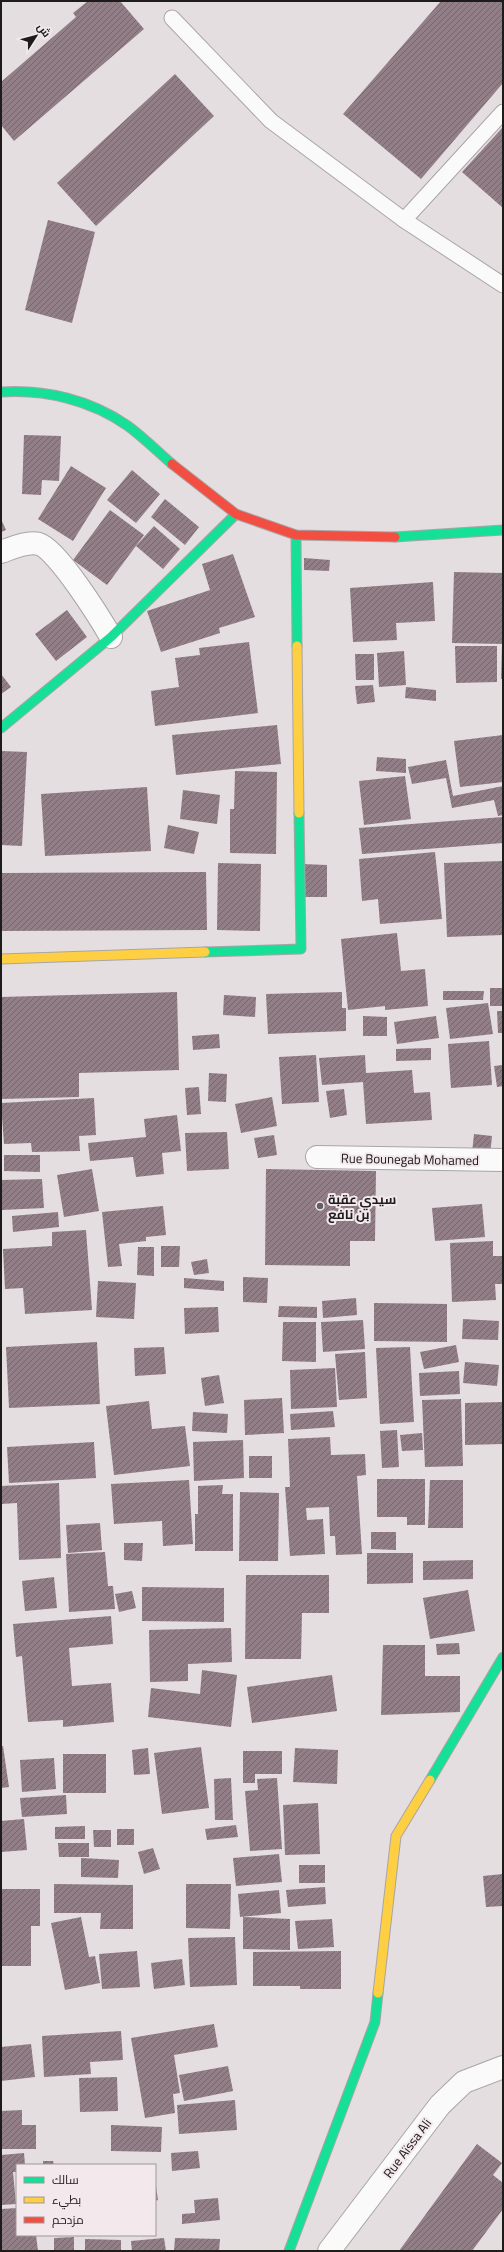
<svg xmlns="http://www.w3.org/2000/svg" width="504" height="2252" viewBox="0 0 504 2252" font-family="Georgia,Cairo,serif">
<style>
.building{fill:url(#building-hatch)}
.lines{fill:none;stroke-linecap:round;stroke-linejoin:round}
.lane-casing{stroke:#a9a5a6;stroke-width:17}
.street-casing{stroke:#a9a5a6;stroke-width:24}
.fast-casing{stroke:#a9a5a6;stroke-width:11}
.slow-casing{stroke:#a9a5a6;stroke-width:11}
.jam-casing{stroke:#a9a5a6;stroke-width:11}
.lane{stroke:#fbfafa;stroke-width:15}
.street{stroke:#fbfafa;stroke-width:22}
.fast{stroke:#16e098;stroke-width:9}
.slow{stroke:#ffcf43;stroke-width:9}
.jam{stroke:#f24e42;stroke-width:9}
.poi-dot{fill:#635f60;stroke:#f3e9ec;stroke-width:1.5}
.labels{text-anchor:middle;stroke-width:4;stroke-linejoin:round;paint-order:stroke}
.street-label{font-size:13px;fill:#1e1b1b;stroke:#f3e9ec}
.poi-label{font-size:13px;font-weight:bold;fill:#1e1b1b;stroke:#f3e9ec;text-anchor:start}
</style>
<defs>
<pattern id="building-hatch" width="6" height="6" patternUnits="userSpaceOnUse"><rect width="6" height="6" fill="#927e86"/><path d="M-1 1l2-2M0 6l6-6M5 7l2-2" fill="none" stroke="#77666d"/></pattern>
</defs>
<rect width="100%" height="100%" fill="#e4dee0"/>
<!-- building -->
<g class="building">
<path d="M88 1H120L144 29 14 141 1 125V82L76 17 73 13Z"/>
<path d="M441 1H503V83L421 179 343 114Z"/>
<path d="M175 74 214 116 96 226 57 183Z"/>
<path d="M503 127V208L462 172Z"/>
<path d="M48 220 95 232 72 323 25 310Z"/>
<path d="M24 435 61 436 59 481 42 480 41 495 22 494Z"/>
<path d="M71 466 106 488 73 541 38 519Z"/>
<path d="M132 470 160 494 136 523 107 500Z"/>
<path d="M165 499 199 527 185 545 151 517Z"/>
<path d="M110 510 144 535 107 585 73 560Z"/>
<path d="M1 519 6 530 1 532Z"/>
<path d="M154 526 180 549 163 569 136 546Z"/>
<path d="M233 554 255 617 219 628 220 633 161 652 147 611 210 590 202 564Z"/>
<path d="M304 558 330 560 329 571 304 570Z"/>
<path d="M454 572 503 573V679H501L502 644 452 643Z"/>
<path d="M433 582 435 621 396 623 397 640 353 642 350 588Z"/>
<path d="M67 610 87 637 56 661 35 634Z"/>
<path d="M249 642 258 713 155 726 151 691 179 687 175 658 200 655 199 648Z"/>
<path d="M455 646H497V682L456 683Z"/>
<path d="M404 651 406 685 379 687 377 653Z"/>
<path d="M355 654H374V680H356Z"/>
<path d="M1 674 11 687 1 694Z"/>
<path d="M373 685 375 702 357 704 355 686Z"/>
<path d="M406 687 436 690V701L405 698Z"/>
<path d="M277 725 281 764 176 775 172 735Z"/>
<path d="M503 735V782L460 787 454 741Z"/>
<path d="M1 751 27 752 22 846 1 845Z"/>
<path d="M377 757 406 759V773L376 771Z"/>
<path d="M446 760 453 796 503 786V815L498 816 494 800 452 808 446 778 412 784 408 767Z"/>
<path d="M235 771 277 772 276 854 230 853V809H234Z"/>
<path d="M405 776 411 819 364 825 359 781Z"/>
<path d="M147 787 151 851 45 856 41 794Z"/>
<path d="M183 790 220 795 217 824 180 819Z"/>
<path d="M503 817V843L362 854 359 828Z"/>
<path d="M168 825 199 832 194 854 164 848Z"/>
<path d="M435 852 442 919 380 924 378 899 362 901 359 859Z"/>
<path d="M503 861V935L447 937 444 863Z"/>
<path d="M218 863 261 864 260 931 217 930Z"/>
<path d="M302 864 327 865V897H301Z"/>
<path d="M206 872 207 930 1 931V873Z"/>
<path d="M397 933 401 971 425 969 428 1006 385 1010V1006L348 1010 341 939Z"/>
<rect x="490" y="988" width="13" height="18"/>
<path d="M443 991H484L483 1000H443Z"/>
<path d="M177 992 179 1070 79 1073V1097L1 1099V997Z"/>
<path d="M342 992V1008H346V1031L268 1034 266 994Z"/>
<path d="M224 995 256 997 255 1017 223 1015Z"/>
<path d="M488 1003 493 1034 450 1039 446 1008Z"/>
<path d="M497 1011H503V1033H498Z"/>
<path d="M363 1016 387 1017V1036H363Z"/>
<path d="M436 1016 439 1038 397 1044 394 1022Z"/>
<path d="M219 1034 220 1048 193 1050 192 1036Z"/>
<path d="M489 1041 492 1085 451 1088 448 1044Z"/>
<path d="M431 1048V1060L396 1061V1049Z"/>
<path d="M316 1055 319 1102 282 1104 279 1057Z"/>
<path d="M365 1055 366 1073 412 1070 414 1093 430 1092 432 1120 366 1124 363 1082 322 1085 319 1058Z"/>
<path d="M503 1065V1086L497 1087 494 1066Z"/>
<path d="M209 1073 227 1074 226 1102 208 1101Z"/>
<path d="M199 1087 201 1114 187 1115 185 1088Z"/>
<path d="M344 1089 347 1115 330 1118 326 1091Z"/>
<path d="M272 1097 277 1126 241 1133 235 1104Z"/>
<path d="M94 1098 96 1135 79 1136 80 1151 32 1152 31 1143 4 1144 1 1103Z"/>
<path d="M177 1115 181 1151 162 1153 164 1174 136 1177 133 1157 90 1161 88 1143 146 1137 144 1119Z"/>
<path d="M227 1132 229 1169 187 1171 185 1133Z"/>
<path d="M474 1134 492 1136 490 1155 472 1153Z"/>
<path d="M274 1135 277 1155 258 1158 254 1138Z"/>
<path d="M4 1155H40V1172L4 1171Z"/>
<path d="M92 1169 99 1211 64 1217 57 1175Z"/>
<path d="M266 1169 376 1171 375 1241H350V1266L265 1265Z"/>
<path d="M42 1179 44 1208 2 1210 1 1180Z"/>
<path d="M482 1204 485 1237 435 1241 432 1208Z"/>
<path d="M163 1206 166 1235 146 1237V1241L119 1244 122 1266 108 1267 102 1212Z"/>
<path d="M58 1212 59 1227 13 1232 12 1216Z"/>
<path d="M86 1230 92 1310 25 1314 23 1288 5 1289 3 1249 52 1246V1232Z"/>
<path d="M493 1241V1256H503V1284H495L496 1300 452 1302 450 1243Z"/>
<path d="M161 1246H180L179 1267H161Z"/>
<path d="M138 1247H154V1276L137 1275Z"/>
<path d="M207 1259 209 1273 194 1275 191 1262Z"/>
<path d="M243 1277 268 1278 267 1303 243 1302Z"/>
<path d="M184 1278 224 1281V1291L184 1288Z"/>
<path d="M98 1281 136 1283 134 1319 96 1317Z"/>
<path d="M356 1298 357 1315 323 1318 322 1301Z"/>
<path d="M374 1303 447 1304V1342L374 1341Z"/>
<path d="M279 1306 317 1307V1318L278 1317Z"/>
<path d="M218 1307 219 1332 185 1334 184 1308Z"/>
<path d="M463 1319 499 1321 498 1340 462 1339Z"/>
<path d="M363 1320 365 1349 323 1352 321 1322Z"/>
<path d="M283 1322H316V1362L282 1361Z"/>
<path d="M97 1342 100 1404 9 1408 6 1347Z"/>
<path d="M456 1345 459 1362 424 1369 420 1352Z"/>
<path d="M164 1347 166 1374 135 1376 134 1348Z"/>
<path d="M410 1347 414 1422 380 1424 376 1348Z"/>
<path d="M365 1352 367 1398 339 1400 335 1354Z"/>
<path d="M465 1362 499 1365 497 1386 463 1383Z"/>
<path d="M335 1368 337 1407 291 1409 290 1370Z"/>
<path d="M459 1371 460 1394 420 1396 419 1373Z"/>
<path d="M219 1375 224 1403 205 1406 201 1378Z"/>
<path d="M282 1398 284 1433 245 1435 244 1400Z"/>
<path d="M461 1399 463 1466 425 1467 422 1400Z"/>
<path d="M149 1401 152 1429 185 1426 190 1466 114 1475 106 1406Z"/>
<path d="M503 1402V1444L465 1445V1403Z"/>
<path d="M333 1411 335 1427 291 1430 290 1414Z"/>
<path d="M193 1412 228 1414 227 1433 192 1431Z"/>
<path d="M397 1430 399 1467 382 1468 380 1431Z"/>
<path d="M422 1433 423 1450 402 1451 400 1435Z"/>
<path d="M330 1437 331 1455 365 1454 366 1475 357 1476 362 1554 336 1555 335 1536H330L329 1507 306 1508 307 1520 323 1519 325 1554 290 1556 285 1487H290L288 1439Z"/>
<path d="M243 1440 244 1478 194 1481 193 1442Z"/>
<path d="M94 1442 96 1478 9 1483 7 1447Z"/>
<rect x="249" y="1456" width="23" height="22"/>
<path d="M377 1479H425V1525H407V1517H377Z"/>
<path d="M189 1480 193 1544 163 1546 162 1521 114 1524 111 1484Z"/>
<path d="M430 1480H463V1528H428Z"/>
<path d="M59 1483 61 1558 19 1560 17 1503 1 1504V1486Z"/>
<path d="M223 1485 222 1494H233V1551H195V1514H198V1486Z"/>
<path d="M240 1492 279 1493 278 1561H239Z"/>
<path d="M100 1523 102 1550 68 1553 66 1525Z"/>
<path d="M371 1532H396V1550L371 1549Z"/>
<path d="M124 1543H143L142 1561 124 1560Z"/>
<path d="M105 1552 108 1586H113L115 1609 69 1612 66 1554Z"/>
<path d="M367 1553H413V1583L367 1584Z"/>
<path d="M473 1560V1579L423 1580V1561Z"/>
<path d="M246 1575H329V1613H302L301 1659H245Z"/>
<path d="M54 1577 57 1608 25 1611 22 1581Z"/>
<path d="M142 1587 224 1588V1622L142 1621Z"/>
<path d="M468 1590 475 1631 430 1639 423 1598Z"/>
<path d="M132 1591 136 1608 119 1612 115 1594Z"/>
<path d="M111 1616 113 1644 69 1648 72 1686 111 1683 114 1722 63 1727V1720L28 1722 22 1656 16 1657 13 1624Z"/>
<path d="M231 1628 232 1662 188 1664V1681L150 1682 149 1630Z"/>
<path d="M459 1643 460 1654 437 1655 436 1644Z"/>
<path d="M383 1645H425V1676H460V1712L381 1715Z"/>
<path d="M202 1670 237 1675 231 1727 148 1717 151 1688 200 1694Z"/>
<path d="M332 1675 337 1711 252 1723 247 1687Z"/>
<path d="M1 1746H3L9 1787 1 1788Z"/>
<path d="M201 1747 209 1808 162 1814 154 1753Z"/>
<path d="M148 1748 150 1774 134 1775 132 1750Z"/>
<path d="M295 1748 338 1750 337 1784 293 1782Z"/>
<path d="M243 1751H282V1774H255V1783H243Z"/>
<rect x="63" y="1754" width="43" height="39"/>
<path d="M54 1758 56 1789 22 1792 20 1760Z"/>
<path d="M231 1778 233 1820H215L214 1779Z"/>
<path d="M277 1778 282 1849 250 1851 245 1791 258 1790 257 1779Z"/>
<path d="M66 1795 67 1814 22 1817 20 1798Z"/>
<path d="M318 1803 320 1854 285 1855 283 1805Z"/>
<path d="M24 1819 27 1850 1 1852V1821Z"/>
<path d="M236 1825 238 1837 207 1840 205 1829Z"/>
<path d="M85 1826V1839H55V1827Z"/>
<rect x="117" y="1829" width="17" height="16"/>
<path d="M93 1830H111V1847H94Z"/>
<path d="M58 1843H89V1857H59Z"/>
<path d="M153 1848 160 1869 144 1874 138 1852Z"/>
<path d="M279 1854 282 1882 236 1886 233 1858Z"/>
<path d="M81 1858 119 1860 118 1878 81 1877Z"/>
<rect x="299" y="1865" width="26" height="18"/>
<path d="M503 1874V1906L486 1907 483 1876Z"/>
<path d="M54 1884 133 1885V1929H100L101 1913H54Z"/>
<path d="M186 1884H231L230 1929 186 1928Z"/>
<path d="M325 1887 326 1904 288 1907 286 1890Z"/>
<path d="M1 1889H40V1926H31V1966H1Z"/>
<path d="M279 1890 281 1913 240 1917 238 1894Z"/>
<path d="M81 1917 89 1957 95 1956 100 1983 65 1990 51 1923Z"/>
<path d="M243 1917 290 1919V1950L243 1949Z"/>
<path d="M332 1919 334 1947 298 1949 295 1921Z"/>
<path d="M235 1937 237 1985 190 1987 188 1938Z"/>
<path d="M137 1951 140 1987 102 1989 99 1954Z"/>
<path d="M341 1951V1989H300V1986H253V1952Z"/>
<path d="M182 1959 185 1985 154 1989 151 1963Z"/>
<path d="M214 2024 218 2047 174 2055 180 2093 173 2094 175 2113 145 2118 131 2038Z"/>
<path d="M121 2031 123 2060 90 2062 91 2074 44 2077 42 2036Z"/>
<path d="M31 2044 35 2077 1 2081V2047Z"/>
<path d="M228 2066 233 2091 184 2101 179 2075Z"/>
<path d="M117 2077 118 2111 80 2112 79 2078Z"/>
<path d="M235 2100 237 2130 179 2134 177 2105Z"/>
<path d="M22 2110V2125H36V2149H1V2111Z"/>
<path d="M111 2125 162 2127 161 2152 111 2151Z"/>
<path d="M477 2144 502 2163 493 2175 503 2183V2209L472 2251H399Z"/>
<path d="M198 2151 200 2168 172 2171 171 2153Z"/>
<path d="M24 2153 25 2165H17V2172H13L16 2204 1 2205V2155Z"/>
<path d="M43 2161H53L54 2165H43Z"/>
<path d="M155 2180 158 2200 155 2201Z"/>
<path d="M218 2198 220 2220 182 2224V2214L195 2213 194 2200Z"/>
<path d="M17 2208V2235H36L38 2251H1V2209Z"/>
<path d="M74 2237V2251H54V2238Z"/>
<path d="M164 2238 166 2251H132L131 2241Z"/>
<path d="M175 2238 220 2239 219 2251H174Z"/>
<path d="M85 2239 121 2240V2251H85Z"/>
</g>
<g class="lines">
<!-- lane casing -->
<g class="lane-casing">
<g id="lane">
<path d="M172 18 271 121 404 220 503 285"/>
<path d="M404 220 503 112"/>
</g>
</g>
<!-- street casing -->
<g class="street-casing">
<g id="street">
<path d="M1 552C12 548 27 541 39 544 57 549 100 618 111 637"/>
<path d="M317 1157 503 1160"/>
<path d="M329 2251 440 2105 464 2082 503 2067"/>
</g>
</g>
<!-- fast casing -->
<g class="fast-casing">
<g id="fast">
<path d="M1 392C45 389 91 400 128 426 143 437 157 451 172 464"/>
<path d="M296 535 297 646"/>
<path d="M395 537 503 530"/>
<path d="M1 728 111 637 236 514"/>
<path d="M205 952 301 949 299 813"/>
<path d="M430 1780 503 1657"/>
<path d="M289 2251 375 2022 378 1993"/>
</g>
</g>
<!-- slow casing -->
<g class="slow-casing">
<g id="slow">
<path d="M297 646 299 813"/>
<path d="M1 959 205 952"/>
<path d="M378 1993 396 1836 430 1780"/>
</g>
</g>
<!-- jam casing -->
<g class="jam-casing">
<path id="jam" d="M172 464 236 514 296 535 395 537"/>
</g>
<!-- lane -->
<use href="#lane" class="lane"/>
<!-- street -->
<use href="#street" class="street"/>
<!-- fast -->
<use href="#fast" class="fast"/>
<!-- slow -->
<use href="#slow" class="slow"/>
<!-- jam -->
<use href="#jam" class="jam"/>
</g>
<!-- markers -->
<circle class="poi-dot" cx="320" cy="1206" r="4"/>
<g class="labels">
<!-- street labels -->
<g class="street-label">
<text transform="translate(410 1159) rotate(1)" y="5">Rue Bounegab Mohamed</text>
<text transform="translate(407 2148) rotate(-53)" y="5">Rue Aïssa Ali</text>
</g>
<!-- poi labels -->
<g class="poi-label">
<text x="328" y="1204">سيدي عقبة<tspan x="328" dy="15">بن نافع</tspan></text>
</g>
</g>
<!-- border -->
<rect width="504" height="2252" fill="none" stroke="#1e1b1b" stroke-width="4"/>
<!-- legend -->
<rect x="16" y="2164" width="140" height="72" fill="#f3e9ec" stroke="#9e9798"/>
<rect x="24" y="2177" width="20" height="6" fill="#16e098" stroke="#9e9798"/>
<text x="52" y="2184" font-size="12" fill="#1e1b1b">سالك</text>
<rect x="24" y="2197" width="20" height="6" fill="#ffcf43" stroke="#9e9798"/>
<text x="52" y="2204" font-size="12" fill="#1e1b1b">بطيء</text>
<rect x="24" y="2217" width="20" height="6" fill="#f24e42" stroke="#9e9798"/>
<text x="52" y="2224" font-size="12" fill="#1e1b1b">مزدحم</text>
<!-- north arrow -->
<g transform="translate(36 36) rotate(54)" stroke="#f3e9ec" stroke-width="3" paint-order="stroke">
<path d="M0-3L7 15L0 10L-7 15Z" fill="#1e1b1b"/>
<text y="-6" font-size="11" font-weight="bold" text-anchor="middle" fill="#1e1b1b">ش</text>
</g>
</svg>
